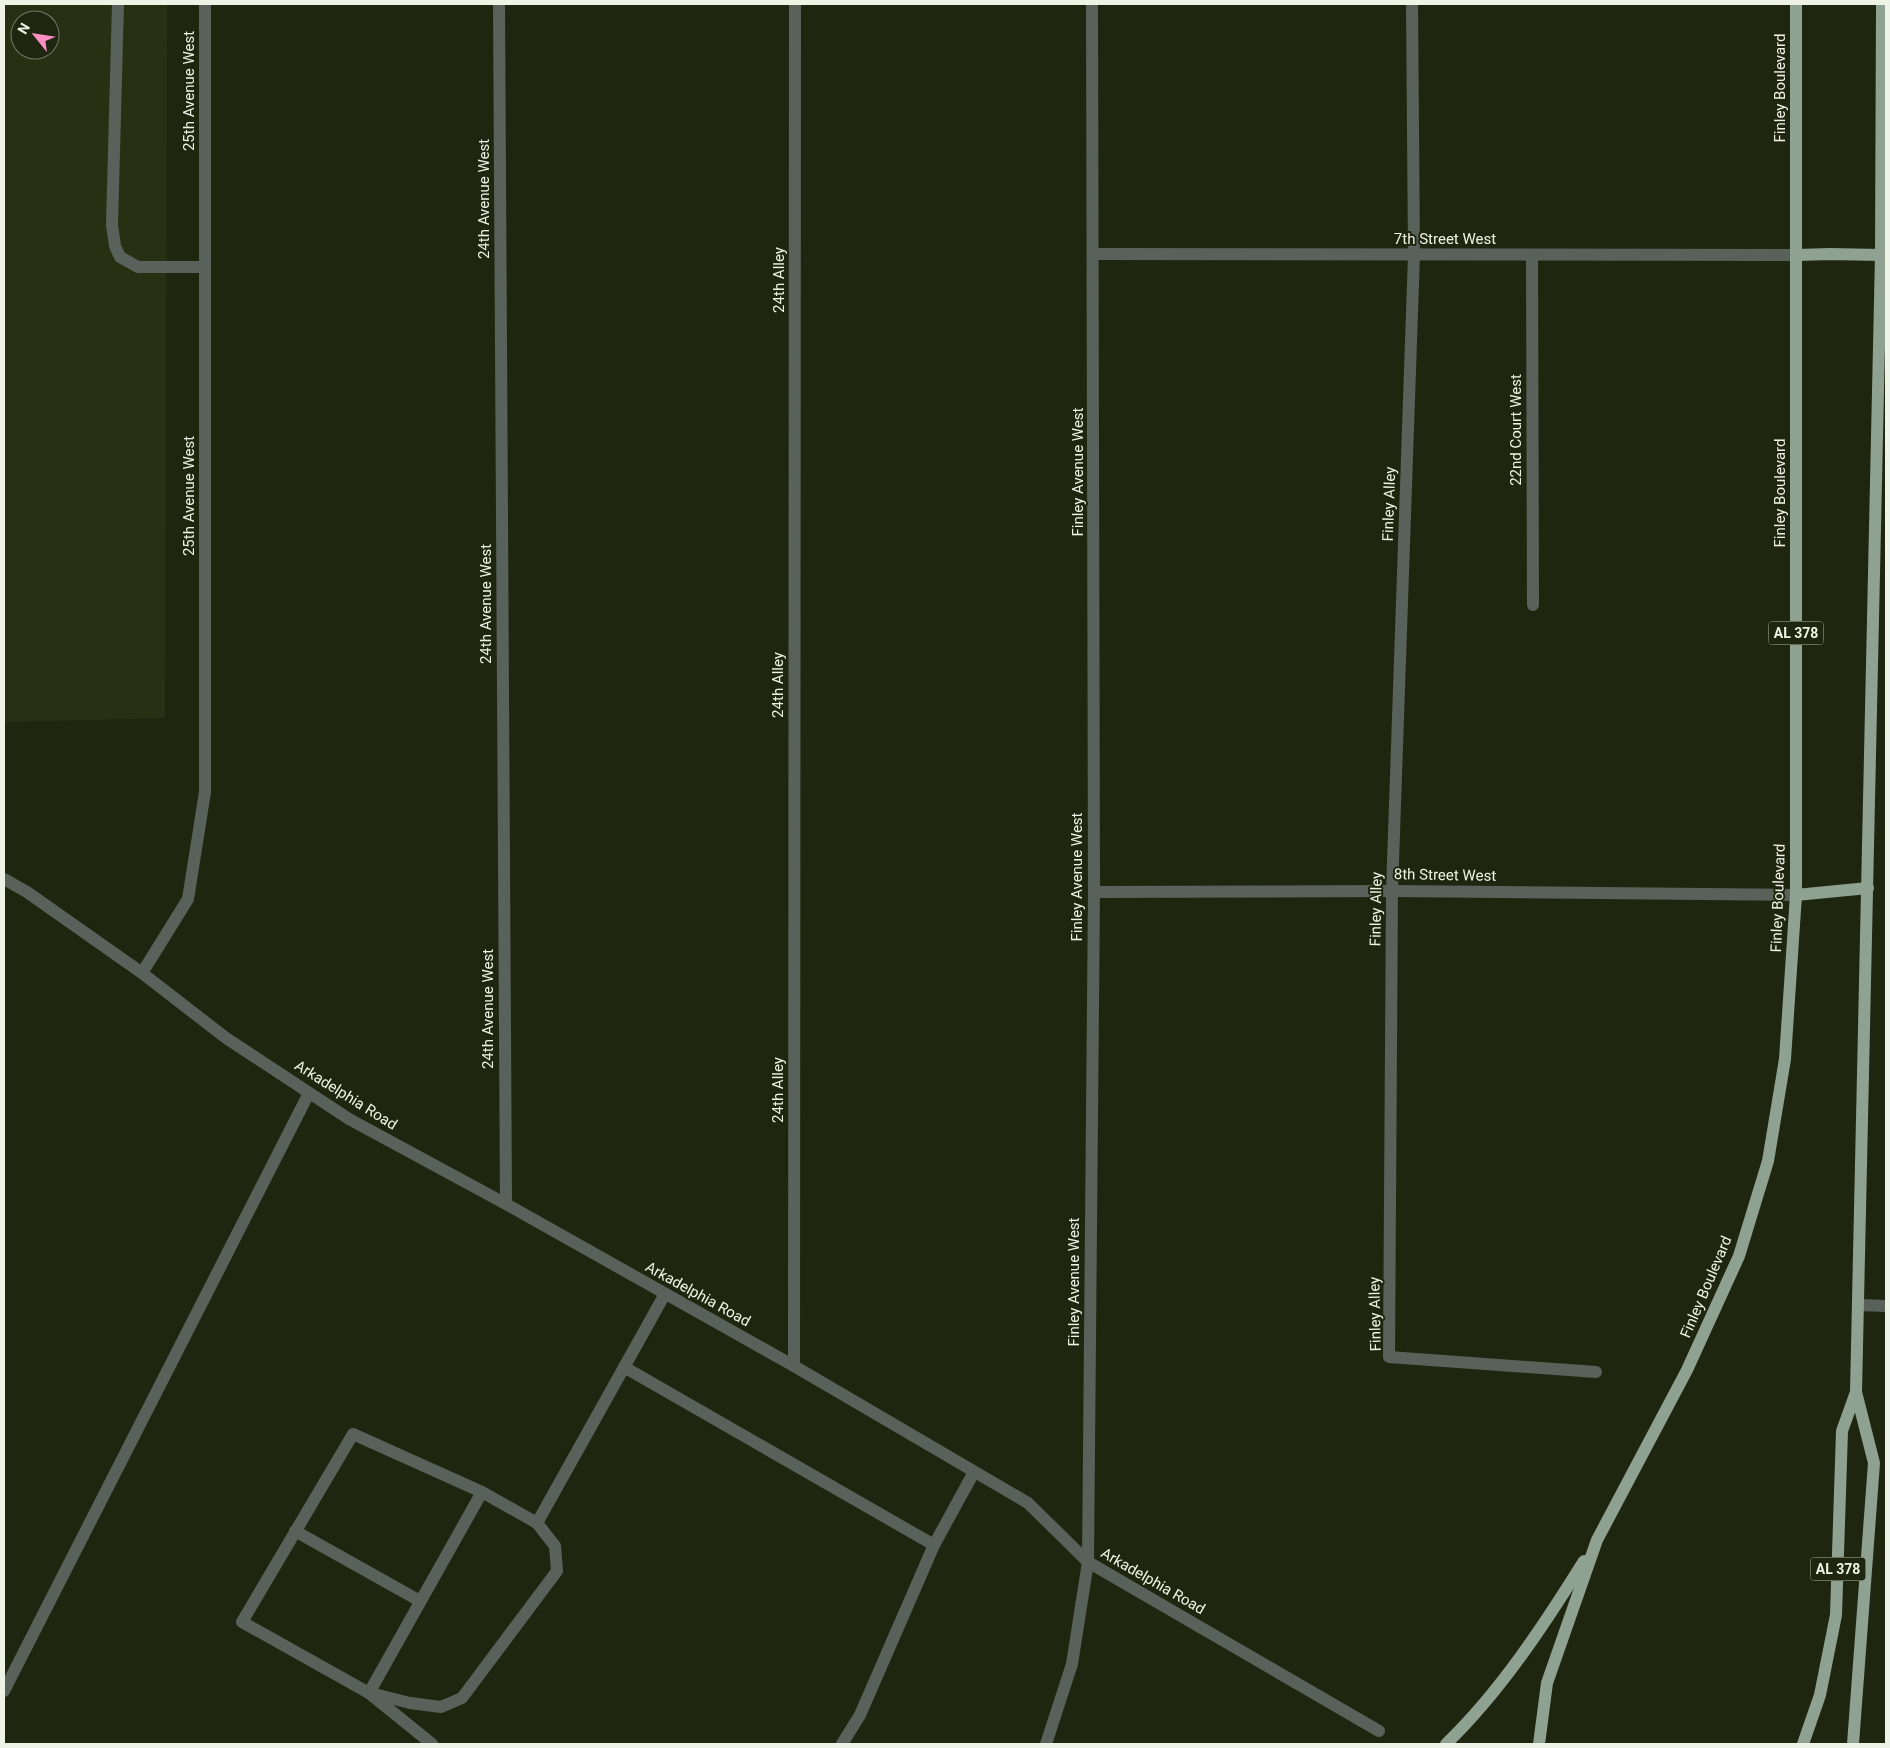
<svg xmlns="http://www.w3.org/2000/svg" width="1890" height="1748" viewBox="0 0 1890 1748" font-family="Roboto,sans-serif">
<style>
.built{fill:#283014;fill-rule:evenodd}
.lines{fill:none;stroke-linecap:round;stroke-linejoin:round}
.minor{stroke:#59625a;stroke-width:12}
.major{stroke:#8fa292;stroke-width:12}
.labels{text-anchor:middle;stroke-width:4;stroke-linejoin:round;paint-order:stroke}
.shield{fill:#1f2610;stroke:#b0b6a5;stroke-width:1}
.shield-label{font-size:14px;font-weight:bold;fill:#eef3e5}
.street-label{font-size:15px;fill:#eef3e5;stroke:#1f2610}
</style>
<rect width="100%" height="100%" fill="#1f2610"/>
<!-- built -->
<path class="built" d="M4 4H167L165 718 4 722ZM20 20H50V50H20Z"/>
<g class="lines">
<!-- minor -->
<g class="minor">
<path d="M118 4 112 225 115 246 120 257 138 267H205"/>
<path d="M499 4 506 1204"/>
<path d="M1412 4 1414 255 1392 891 1389 1357 1596 1372"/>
<path d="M1094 254 1797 255"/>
<path d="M1532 255 1533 605"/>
<path d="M4 879 27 892 142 973 226 1038 349 1119 506 1204 794 1366 1028 1503 1088 1562 1379 1731"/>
<path d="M1094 892 1392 891 1796 895"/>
<path d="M142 973 188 899 205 792V4"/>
<path d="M1858 1305 1886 1306"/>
<path d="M794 1366 795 4"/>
<path d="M624 1367 934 1545"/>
<path d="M295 1531 420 1601"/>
<path d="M4 1691 309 1093"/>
<path d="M369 1693 482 1492"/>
<path d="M374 1694 410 1703 441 1707 462 1698 557 1571 555 1546 537 1523"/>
<path d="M432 1744 369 1693 242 1622 353 1434 482 1492 537 1523 665 1294"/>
<path d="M842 1744 860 1715 934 1545 974 1472"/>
<path d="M1046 1744 1072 1664 1088 1562 1094 892 1092 4"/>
</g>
<!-- major -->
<g class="major">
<path d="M1797 255 1830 254 1881 255"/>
<path d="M1796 895 1868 888"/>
<path d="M1446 1744C1500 1692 1544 1625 1584 1561"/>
<path d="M1539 1744 1547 1683 1597 1540 1687 1370 1739 1256 1768 1161 1785 1059 1796 895V4"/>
<path d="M1803 1744 1820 1695 1836 1615 1842 1431 1856 1392 1881 255 1882 4"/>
<path d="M1853 1744 1874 1463 1856 1392"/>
</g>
</g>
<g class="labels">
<!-- shield labels -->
<g class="shield">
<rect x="1768.5" y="621.5" width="55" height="23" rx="4"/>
<rect x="1810.5" y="1557.5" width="55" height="23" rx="4"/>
</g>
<g class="shield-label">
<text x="1796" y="638">AL 378</text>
<text x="1838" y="1574">AL 378</text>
</g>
<!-- street labels -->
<g class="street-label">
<text transform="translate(1780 88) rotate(-90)" y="5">Finley Boulevard</text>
<text transform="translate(189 91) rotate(-90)" y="5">25th Avenue West</text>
<text transform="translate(484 199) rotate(-90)" y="5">24th Avenue West</text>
<text x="1445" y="244">7th Street West</text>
<text transform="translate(779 280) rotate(-90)" y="5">24th Alley</text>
<text transform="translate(1516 430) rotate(-90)" y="5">22nd Court West</text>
<text transform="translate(1078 472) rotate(-90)" y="5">Finley Avenue West</text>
<text transform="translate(1780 493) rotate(-90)" y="5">Finley Boulevard</text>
<text transform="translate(189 496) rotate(-90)" y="5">25th Avenue West</text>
<text transform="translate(1389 504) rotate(-88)" y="5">Finley Alley</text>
<text transform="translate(486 604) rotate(-90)" y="5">24th Avenue West</text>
<text transform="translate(778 685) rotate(-90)" y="5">24th Alley</text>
<text transform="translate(1445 875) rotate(1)" y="5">8th Street West</text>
<text transform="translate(1077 877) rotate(-90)" y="5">Finley Avenue West</text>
<text transform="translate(1778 898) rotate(-88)" y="5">Finley Boulevard</text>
<text transform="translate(1376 909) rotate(-89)" y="5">Finley Alley</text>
<text transform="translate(488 1009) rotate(-90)" y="5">24th Avenue West</text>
<text transform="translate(778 1090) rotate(-90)" y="5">24th Alley</text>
<text transform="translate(346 1095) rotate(32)" y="5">Arkadelphia Road</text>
<text transform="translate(1074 1282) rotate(-90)" y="5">Finley Avenue West</text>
<text transform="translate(1706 1287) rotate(-67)" y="5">Finley Boulevard</text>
<text transform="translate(698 1294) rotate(29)" y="5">Arkadelphia Road</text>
<text transform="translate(1375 1314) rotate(-91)" y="5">Finley Alley</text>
<text transform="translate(1153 1581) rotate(30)" y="5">Arkadelphia Road</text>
</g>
</g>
<!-- border -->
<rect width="1890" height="1748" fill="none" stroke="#eef3e5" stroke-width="10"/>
<!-- north arrow -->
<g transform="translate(35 35) rotate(300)"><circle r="24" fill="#1f2610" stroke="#727865"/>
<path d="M0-4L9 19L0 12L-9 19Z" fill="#fb8fc4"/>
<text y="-8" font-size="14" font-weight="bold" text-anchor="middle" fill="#eef3e5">N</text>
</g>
</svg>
